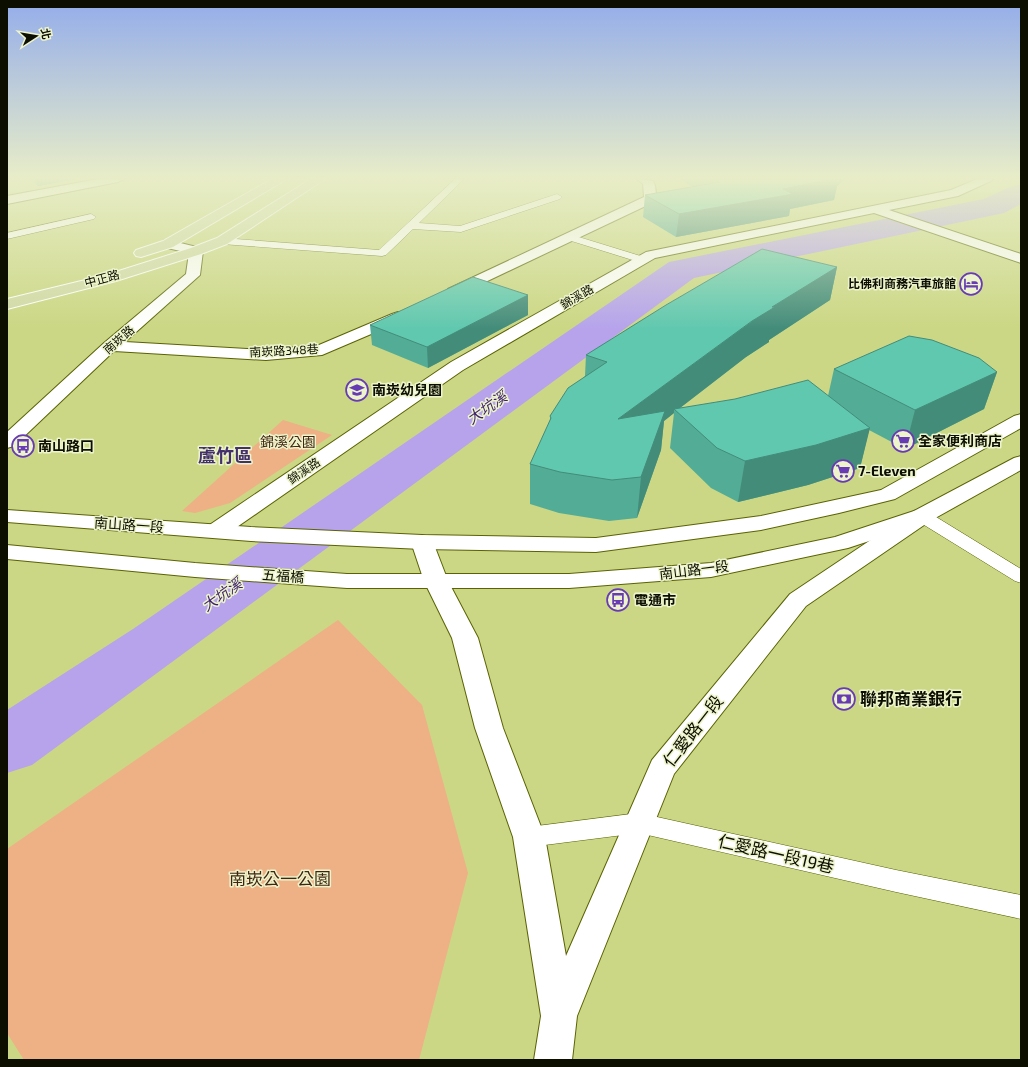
<svg xmlns="http://www.w3.org/2000/svg" width="1028" height="1067" viewBox="0 0 1028 1067" font-family="'Exo 2','Noto Sans TC',sans-serif">
<style>
.green{fill:#eeb085}
.lines{fill:none;stroke-linecap:round;stroke-linejoin:round}
.river{fill:#b6a3ec;fill-rule:evenodd}
.lane-casing{stroke:#5a6203;stroke-width:1}
.street-casing{stroke:#5a6203;stroke-width:2}
.secondary-casing{stroke:#5a6203;stroke-width:2}
.primary-casing{stroke:#fff;stroke-width:2}
.lane{fill:#fff;fill-rule:evenodd}
.street{fill:#fff;fill-rule:evenodd}
.secondary{fill:#fff;fill-rule:evenodd}
.primary{fill:#d1d9a6;fill-rule:evenodd}
.wall{fill:#53ac96}
.shaded-wall{fill:#438c7a}
.building{fill:#60c8af;stroke:#438c7a}
.labels{text-anchor:middle;stroke-width:3;stroke-linejoin:round;paint-order:stroke}
.far-street-label{font-size:12px;fill:#0c0f00;stroke:#edf4cb}
.far-poi-label{font-size:12px;font-weight:bold;fill:#0c0f00;stroke:#edf4cb;text-anchor:end}
.poi-label{font-size:14px;font-weight:bold;fill:#0c0f00;stroke:#edf4cb;text-anchor:start}
.park-label{font-size:14px;fill:#422511;stroke:#edf4cb}
.street-label{font-size:14px;fill:#0c0f00;stroke:#edf4cb}
.water-label{font-size:15px;font-style:italic;fill:#3d1d70;stroke:#edf4cb}
.near-poi-label{font-size:17px;font-weight:bold;fill:#0c0f00;stroke:#edf4cb;text-anchor:start}
.near-street-label{font-size:17px;fill:#0c0f00;stroke:#edf4cb}
.near-park-label{font-size:17px;fill:#422511;stroke:#edf4cb}
.district-label{font-size:18px;font-weight:bold;fill:#422f6b;stroke:#edf4cb}
</style>
<rect width="100%" height="100%" fill="#cbd784"/>
<!-- green -->
<g class="green">
<path d="M283 420 332 435 230 503 195 513 182 511Z"/>
<path d="M338 620 422 705 468 873 419 1060H24L7 1033V849Z"/>
</g>
<g class="lines">
<!-- river -->
<path class="river" d="M1021 184V204L1004 213 694 278 32 765 7 773V710L133 629 669 262 984 199 1010 187Z"/>
<!-- lane casing -->
<g class="lane-casing">
<g id="lane">
<path d="M455 179H464L419 223 460 226 554 195 557 194 562 197 560 199 461 232 413 229 386 255 382 256 222 244 217 241 222 238 379 250Z"/>
<path d="M91 214 96 217 94 219 7 239V233Z"/>
<path d="M569 234 647 258 648 260 643 263 639 262 565 239 564 237Z"/>
<path d="M922 511 928 512 1021 569V583L1015 581 916 520 914 516 916 512Z"/>
<path d="M639 813 896 870 1021 895V919L896 892 639 833 529 847 521 844 517 837 521 830 529 827Z"/>
</g>
</g>
<!-- street casing -->
<g class="street-casing">
<g id="street">
<path d="M98 179H124L118 182 7 204V196Z"/>
<path d="M637 179 653 181C656 185 657 197 654 202L458 295 453 296 448 295 446 292 448 289 644 197 643 184Z"/>
<path d="M977 179H993L991 181 958 196 889 210 1021 254V263L874 213 655 258 463 370 224 536 216 538 208 536 205 531 208 526 451 362 646 252 951 190Z"/>
<path d="M168 240 201 248 203 251 200 275 125 342 266 350 319 345 392 314 398 312 404 314 406 317 404 320 322 355 266 360 114 351 14 446 7 448V432L104 343 186 274 189 253 163 247 161 244 163 241Z"/>
<path d="M922 510 930 511 933 516 930 521 806 606 674 774 577 1016 572 1060H534L541 1016 513 837 475 728 452 638 424 581 411 542 414 537 422 535 430 537 433 542 448 581 478 638 503 728 545 837 566 956 652 760 790 594 914 511Z"/>
</g>
</g>
<!-- secondary casing -->
<g class="secondary-casing">
<g id="secondary">
<path d="M1021 414V428L895 499 839 513 761 530 596 552 422 549 251 541 7 522V510L251 527 422 535 596 538 761 516 881 490 1014 416Z"/>
<path d="M1021 456V470L930 521 848 548 711 577 569 588H347L195 577 7 559V545L195 563 347 574H569L711 563 835 537 914 511 1014 458Z"/>
</g>
</g>
<!-- primary casing -->
<g class="primary-casing">
<g id="primary">
<path d="M272 179H287L173 247 141 257 136 256 134 253 136 250 163 241Z"/>
<path d="M311 179H325L227 244 201 254 116 281 7 309V299L106 275 191 248 217 238Z"/>
</g>
</g>
<!-- lane -->
<use href="#lane" class="lane"/>
<!-- street -->
<use href="#street" class="street"/>
<!-- secondary -->
<use href="#secondary" class="secondary"/>
<!-- primary -->
<use href="#primary" class="primary"/>
</g>
<!-- wall -->
<g class="wall">
<path d="M31 179H76L38 186Z"/>
<path d="M681 179H845L837 186 834 200 790 209 789 216 676 237 643 217 645 195 692 187Z"/>
<path d="M837 267 830 300 769 340V342L746 357 680 408 828 396 834 369 997 372 984 409 905 449 869 430 860 468 808 485 738 502 711 488 670 448 674 413 664 421 661 450 637 518 609 521 559 513 530 504V464L550 421V416L585 376 586 355Z"/>
<path d="M528 295V315L428 368 372 345 370 325Z"/>
</g>
<!-- shaded-wall -->
<g class="shaded-wall">
<path d="M36 179H76L38 186Z"/>
<path d="M829 179H845L837 186 834 200 790 209 789 216 676 237 679 214 783 189Z"/>
<path d="M837 267 830 300 769 340V342L746 357 676 411 674 409V413L664 421 661 450 637 518 641 477 618 419 772 307Z"/>
<path d="M528 295V315L428 368 427 347Z"/>
<path d="M997 372 984 409 905 449 915 410Z"/>
<path d="M870 428 860 468 808 485 738 502 745 461Z"/>
</g>
<!-- building -->
<g class="building">
<path d="M715 179H832L783 189 793 194 679 214 645 195 720 182Z"/>
<path d="M762 249 837 267 772 307H775L752 321 618 419 665 411 641 477 612 480 560 472 530 464 551 418 550 416 568 388 607 362 586 355 666 305Z"/>
<path d="M473 277 528 295 427 347 370 325Z"/>
<path d="M909 336 932 340 979 358 997 372 915 410 834 369Z"/>
<path d="M808 380 870 428 816 445 745 461 717 448 674 409 735 399Z"/>
</g>
<!-- sky -->
<linearGradient id="sky" x2="0" y2="1"><stop stop-color="#94adea"/><stop offset="0.54" stop-color="#e8edc8"/><stop offset="1" stop-color="#e8edc8" stop-opacity="0"/></linearGradient>
<rect width="1028" height="329" fill="url(#sky)"/>
<!-- icons -->
<defs>
<g id="hotel-ring" transform="scale(1.15)"><circle r="9.5" fill="#edf4cb" stroke="#673bb3" stroke-width="1.5"/><path d="M-6-4.5h1.5V1H6V5H4.5V3h-9V5H-6ZM-4 0a1.8 1.8 0 1 1 3.6 0ZM.5 0V-2.5h3Q6-2.5 6 0Z" fill="#673bb3"/></g>
<g id="school-ring" transform="scale(1.15)"><circle r="9.5" fill="#edf4cb" stroke="#673bb3" stroke-width="1.5"/><path d="M0-5L7-2L0 1L-7-2ZM-4 1L0 2.5L4 1V4Q0 6-4 4Z" fill="#673bb3"/></g>
<g id="supermarket-ring" transform="scale(1.15)"><circle r="9.5" fill="#edf4cb" stroke="#673bb3" stroke-width="1.5"/><path d="M-6-5.5h2.5l.6 2H6L4.5 2H-2.5L-4.4-4H-6ZM-1.5 3.2a1.3 1.3 0 1 0 .1 0ZM3 3.2a1.3 1.3 0 1 0 .1 0Z" fill="#673bb3"/></g>
<g id="bus-ring" transform="scale(1.15)"><circle r="9.5" fill="#edf4cb" stroke="#673bb3" stroke-width="1.5"/><path d="M-5-6H5V4H4V6H2V4H-2V6H-4V4H-5ZM-3.5-4V0h7V-4ZM-3.5 1.2v1.5H-2V1.2ZM2 1.2v1.5H3.5V1.2Z" fill="#673bb3"/></g>
<g id="bank-ring" transform="scale(1.15)"><circle r="9.5" fill="#edf4cb" stroke="#673bb3" stroke-width="1.5"/><path d="M-6-4H6V4H-6ZM0-2.3a2.3 2.3 0 1 0 0 4.6a2.3 2.3 0 1 0 0-4.6Z" fill="#673bb3"/></g>
</defs>
<g fill-rule="evenodd">
<use href="#hotel-ring" x="971" y="284"/>
<use href="#school-ring" x="357" y="390"/>
<use href="#supermarket-ring" x="903" y="441"/>
<use href="#bus-ring" x="23" y="446"/>
<use href="#supermarket-ring" x="843" y="471"/>
<use href="#bus-ring" x="618" y="600"/>
<use href="#bank-ring" x="844" y="699"/>
</g>
<g class="labels">
<!-- far-street labels -->
<g class="far-street-label">
<text transform="translate(102 279) rotate(-15)" y="4">中正路</text>
<text transform="translate(577 297) rotate(-30)" y="4">錦溪路</text>
<text transform="translate(119 340) rotate(-41)" y="4">南崁路</text>
<text transform="translate(284 351) rotate(-3)" y="4">南崁路348巷</text>
<text transform="translate(304 471) rotate(-34)" y="4">錦溪路</text>
</g>
<!-- far-poi labels -->
<g class="far-poi-label">
<text x="956" y="288">比佛利商務汽車旅館</text>
</g>
<!-- poi labels -->
<g class="poi-label">
<text x="372" y="395">南崁幼兒園</text>
<text x="918" y="446">全家便利商店</text>
<text x="38" y="451">南山路口</text>
<text x="858" y="476">7-Eleven</text>
<text x="634" y="605">電通市</text>
</g>
<!-- park labels -->
<g class="park-label">
<text x="288" y="447">錦溪公園</text>
</g>
<!-- street labels -->
<g class="street-label">
<text transform="translate(129 525) rotate(4)" y="5">南山路一段</text>
<text transform="translate(694 570) rotate(-7)" y="5">南山路一段</text>
<text transform="translate(283 576) rotate(4)" y="5">五福橋</text>
</g>
<!-- water labels -->
<g class="water-label">
<text transform="translate(487 408) rotate(-35)" y="5">大坑溪</text>
<text transform="translate(222 595) rotate(-35)" y="5">大坑溪</text>
</g>
<!-- near-poi labels -->
<g class="near-poi-label">
<text x="860" y="705">聯邦商業銀行</text>
</g>
<!-- near-street labels -->
<g class="near-street-label">
<text transform="translate(693 731) rotate(-52)" y="6">仁愛路一段</text>
<text transform="translate(776 854) rotate(13)" y="6">仁愛路一段19巷</text>
</g>
<!-- near-park labels -->
<g class="near-park-label">
<text x="280" y="885">南崁公一公園</text>
</g>
<!-- district labels -->
<g class="district-label">
<text x="225" y="462">蘆竹區</text>
</g>
</g>
<!-- border -->
<rect width="1028" height="1067" fill="none" stroke="#0c0f00" stroke-width="16"/>
<!-- north arrow -->
<g transform="translate(36 36) rotate(78)" stroke="#edf4cb" stroke-width="3" paint-order="stroke">
<path d="M0-3L7 15L0 10L-7 15Z" fill="#0c0f00"/>
<text y="-6" font-size="11" font-weight="bold" text-anchor="middle" fill="#0c0f00">北</text>
</g>
</svg>
